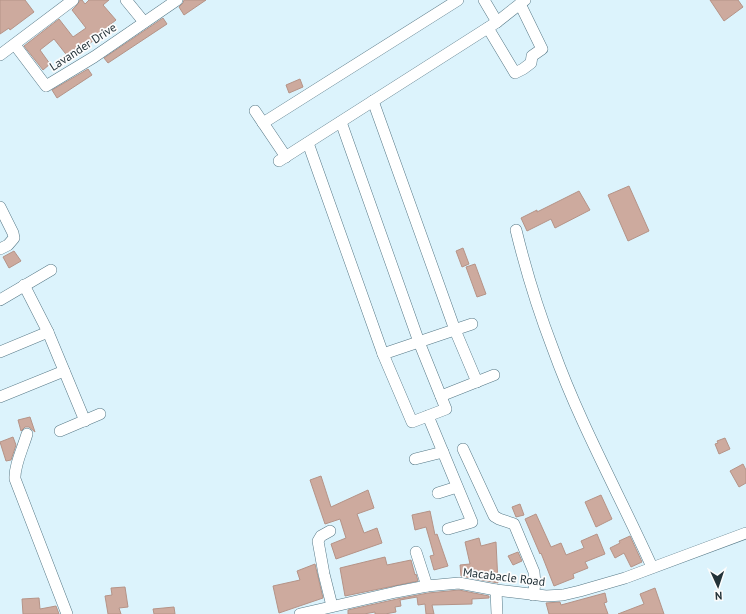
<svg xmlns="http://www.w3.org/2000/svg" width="746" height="614" viewBox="0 0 746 614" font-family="'PT Sans',sans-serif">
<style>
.building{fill:#cdaa9e;stroke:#b59387}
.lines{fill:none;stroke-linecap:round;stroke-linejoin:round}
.minor-casing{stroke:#577987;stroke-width:12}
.minor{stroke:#fff;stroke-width:11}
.labels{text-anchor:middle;stroke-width:3.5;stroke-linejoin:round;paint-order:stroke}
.street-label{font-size:12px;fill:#233238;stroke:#fcfcfc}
</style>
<rect width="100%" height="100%" fill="#dcf3fc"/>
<!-- building -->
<g class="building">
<path d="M0 0H25L34 12 10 30 9 28 0 34Z"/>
<path d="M80 0H82L85 4 89 0H109L103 5 116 20 92 39 93 41 69 58 54 39 40 50 50 64 43 70 24 46 59 19 73 37 86 28 72 10 77 5Z"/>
<path d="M184 0H206L184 15 179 7 183 3Z"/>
<path d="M710 0H738L743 7 724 21Z"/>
<path d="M163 18 167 24 108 63 104 58Z"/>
<path d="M88 69 92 75 57 98 52 90Z"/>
<path d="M300 79 303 87 289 93 286 85Z"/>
<path d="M629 186 649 231 628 241 608 195Z"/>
<path d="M579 191 590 210 555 228 551 219 527 231 521 218 537 210V212Z"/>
<path d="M463 248 469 264 462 267 456 251Z"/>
<path d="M14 251 21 261 9 268 3 257Z"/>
<path d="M475 264 486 294 477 297 466 267Z"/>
<path d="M30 417 35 432 29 427H25L21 431 18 420Z"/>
<path d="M13 437 16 445 11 460 6 461 0 442Z"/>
<path d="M725 438 730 449 719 454 715 444 718 443 717 441Z"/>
<path d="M743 464 746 470V483L739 487 730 471Z"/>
<path d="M321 476 331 507 368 490 374 508 357 514 364 533 377 528 382 543 336 559 331 544 346 538 340 519 325 524 310 480Z"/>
<path d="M601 495 612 519 596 527 585 502Z"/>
<path d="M520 504 524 515 516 517 512 507Z"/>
<path d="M430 511 435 535 437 534 448 566 434 570 430 556 434 555 426 527 415 530 412 515Z"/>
<path d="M536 514 551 547 561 543 566 555 584 548 581 541 597 534 605 554 585 562 588 568 573 574 574 578 554 586 541 553 540 554 525 519Z"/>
<path d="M630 536 642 562 631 567 624 553 615 558 610 548 620 543 619 541Z"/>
<path d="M479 538 481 546 496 542 498 583 461 576 460 565 470 564 465 542Z"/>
<path d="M518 552 522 561 513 565 508 556Z"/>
<path d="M385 557 387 565 411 560 415 575 416 574 418 581 345 596 340 568Z"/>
<path d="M315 564 323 598 279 613 273 586 300 580 297 571Z"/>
<path d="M125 587 128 607 119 608 121 614H108L105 596 112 595 111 588Z"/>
<path d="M655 588 664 614H618L644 604 640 594Z"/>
<path d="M459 590 489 596V598L472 599V604L432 605 434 614H426L425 604 418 605 417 597 400 600 401 606 395 607 396 612 385 614H375V612L364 614H348V610L397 599 428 593Z"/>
<path d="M605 593 607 602 604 603 608 614H549L546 603 560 602 561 605Z"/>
<path d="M39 598 40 609 56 606 59 614H23L22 599Z"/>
<path d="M174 607 175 614H154L153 609Z"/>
</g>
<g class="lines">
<!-- minor casing -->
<g class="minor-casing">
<g id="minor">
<path d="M126 0 144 22"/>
<path d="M484 0 497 22"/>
<path d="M488 28 515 73 523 69 531 63 532 56 542 49 520 4"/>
<path d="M15 45 46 86 94 57 177 0"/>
<path d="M0 55 73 0"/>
<path d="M373 101 455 330 477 382"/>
<path d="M255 111 286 157"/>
<path d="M263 123 458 0"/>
<path d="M308 143 383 354 412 422 446 409 419 342 341 122"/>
<path d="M279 161 497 22 525 0"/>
<path d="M0 207 13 233 14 238 8 245 0 249"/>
<path d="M516 230C526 271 538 310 553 349 580 424 619 494 652 567"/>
<path d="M24 285 48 332 85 421"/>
<path d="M0 300 51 270"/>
<path d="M0 352 48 332"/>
<path d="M383 354 472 324"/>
<path d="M441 396 494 375"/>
<path d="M0 397 64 371"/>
<path d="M428 416 472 522 448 529"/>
<path d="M60 431 100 414"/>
<path d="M27 434C23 448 14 466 15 479L67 614"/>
<path d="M463 449 494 516 499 519 514 524 534 572 535 584 533 595"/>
<path d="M415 459 443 452"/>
<path d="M438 493 457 487"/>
<path d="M330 531 321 536 318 541 324 574 332 606"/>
<path d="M416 552 427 586"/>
<path d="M496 590 497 614"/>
<path d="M300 614 396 592 427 586 459 583 496 590 530 594 546 596 563 595 580 591 625 578 746 533"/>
</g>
</g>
<!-- minor -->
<use href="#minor" class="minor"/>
</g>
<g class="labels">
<!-- street labels -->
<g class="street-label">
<text transform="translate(83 47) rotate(-33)" y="4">Lavander Drive</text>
<text transform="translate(504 577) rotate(7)" y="4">Macabacle Road</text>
</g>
</g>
<!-- north arrow -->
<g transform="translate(718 586) rotate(177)" stroke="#fcfcfc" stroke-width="3" paint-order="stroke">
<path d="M0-3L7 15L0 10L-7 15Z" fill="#233238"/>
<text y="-6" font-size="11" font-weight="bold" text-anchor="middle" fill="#233238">N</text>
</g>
</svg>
